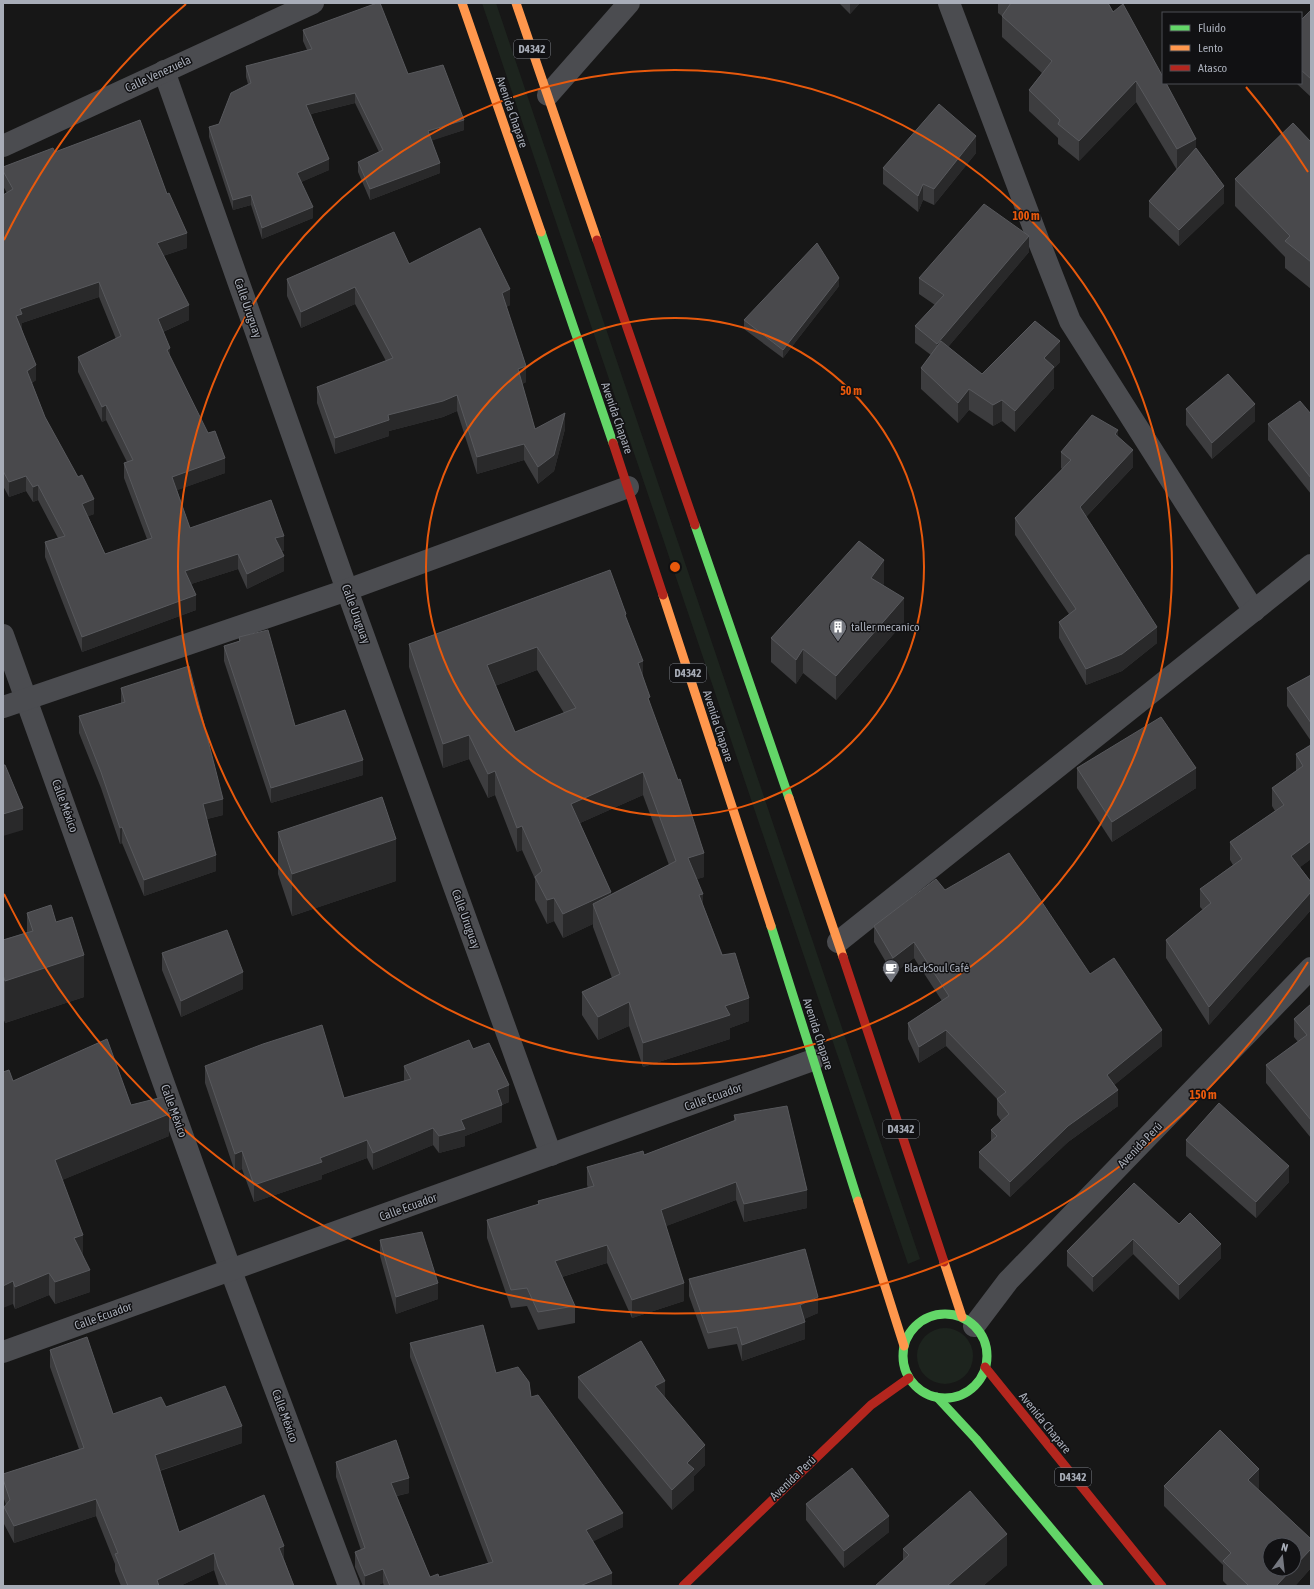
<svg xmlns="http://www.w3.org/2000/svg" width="1314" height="1589" viewBox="0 0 1314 1589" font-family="'Asap Condensed',sans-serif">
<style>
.green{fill:#1d241e}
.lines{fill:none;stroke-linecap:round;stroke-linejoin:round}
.street{stroke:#4b4c50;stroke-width:22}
.fast{stroke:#63d668;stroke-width:9}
.slow{stroke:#ff974d;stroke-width:9}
.jam{stroke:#b3261e;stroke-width:9}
.wall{fill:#3d3d3f;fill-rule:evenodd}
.shaded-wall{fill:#29292a}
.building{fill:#49494c;stroke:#58595d;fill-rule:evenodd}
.ring{fill:none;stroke:#e8590c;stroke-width:2}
.labels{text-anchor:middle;stroke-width:3;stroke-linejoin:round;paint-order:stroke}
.shield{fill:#111113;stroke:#7b7e86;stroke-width:1}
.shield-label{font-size:11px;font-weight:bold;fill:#a8adb8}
.street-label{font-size:12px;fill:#a8adb8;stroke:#111113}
.poi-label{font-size:12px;fill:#a8adb8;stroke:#111113;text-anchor:start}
.centre{fill:#e8590c;stroke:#111113;stroke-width:2}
.ring-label{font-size:12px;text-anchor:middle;font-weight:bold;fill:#e8590c;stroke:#111113;stroke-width:3;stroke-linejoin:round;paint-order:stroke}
</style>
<rect width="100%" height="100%" fill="#171717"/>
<!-- green -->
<g class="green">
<path d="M482 3H496L920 1259 908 1264Z"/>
<circle cx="945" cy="1356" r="28"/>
</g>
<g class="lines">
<!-- street -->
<g class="street">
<path d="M949 3 1039 242 1070 321 1254 611"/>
<path d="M164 71 347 590 551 1155"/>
<path d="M548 95 629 3"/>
<path d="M3 146 313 3"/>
<path d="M3 635 231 1271 349 1586"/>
<path d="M3 707 347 590 628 487"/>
<path d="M838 942 1311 565"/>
<path d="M974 1326 1008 1281 1311 968"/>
<path d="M3 1352 813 1060"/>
</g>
<!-- fast -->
<g class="fast">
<path d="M541 232 613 443"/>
<path d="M695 525 789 798"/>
<path d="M771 926 858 1201"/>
<circle cx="945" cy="1356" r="42"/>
<path d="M937 1397 976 1439 1099 1586"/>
</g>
<!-- slow -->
<g class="slow">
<path d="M462 3 541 232"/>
<path d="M516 3 597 240"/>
<path d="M663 595 771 926"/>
<path d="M789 798 843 957"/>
<path d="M858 1201 904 1346"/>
<path d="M944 1262 962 1317"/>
</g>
<!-- jam -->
<g class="jam">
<path d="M597 240 695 525"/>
<path d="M613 443 663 595"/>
<path d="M843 957 944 1262"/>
<path d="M985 1367 1162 1586"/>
<path d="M683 1586 871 1405 909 1378"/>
</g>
</g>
<!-- wall -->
<g class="wall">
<path d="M839 3H860L850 14Z"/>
<path d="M998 3H1108L1196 148 1224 203 1179 246 1149 217V201L1177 170 1136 102 1079 161 1058 144V138L1029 111V90L1042 73 1002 37V16L998 13Z"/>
<path d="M1311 10V97L1296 83H1301V20Z"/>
<path d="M303 30 408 74 464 130 432 140 440 173 370 200 358 172V162L379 152 355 103 311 114 329 170 301 182 313 218 262 239 251 205 233 210 209 137V127L219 124 248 84 246 77V66L307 50 303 41Z"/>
<path d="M1311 142V289L1285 268V257L1235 206V179Z"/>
<path d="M55 152 167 194 187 248 163 256 189 320 163 332 170 356 225 473 177 490 190 528 284 551H281L284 571 247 589 238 569 191 584 196 610 82 652 45 557V542L58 538 38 500 33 502 26 491 9 497 3 486V195L7 193 3 186V167ZM99 297 116 339 78 357V372L102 422 106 420 127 462 124 463V478L147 539 105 554 88 516 94 514 45 417 32 383 36 380 22 329V323Z"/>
<path d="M976 153 934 205 923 200 918 212 883 184V168Z"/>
<path d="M1029 252 948 347 982 374 1060 362 1054 368V388L1015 432 1002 421 993 426 969 410 958 423 921 389V368L931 355 915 343V326L935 305 919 294V278Z"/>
<path d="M409 264 510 305 506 307 526 382 522 384 535 429H565L554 471 538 484 524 460 477 474 457 411 443 417 389 431V436L335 454 317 403V387L386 361 355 304 301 328 287 296V279Z"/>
<path d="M839 286 783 358 744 329V320Z"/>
<path d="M1186 409 1255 421 1212 459 1186 425Z"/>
<path d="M1311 414V494L1268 440V424Z"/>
<path d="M1118 436 1133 467 1086 517 1157 643 1122 671 1086 685 1059 638V622L1069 614 1015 535V518L1062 469 1061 468V452Z"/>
<path d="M884 584 883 585 904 622 836 700 803 673 796 684 771 662V638Z"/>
<path d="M626 618 650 703 704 877 697 879 703 905 749 1021 730 1028V1039L643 1067 629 1026 598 1040 582 1015V992L612 978 593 927V924L563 938 554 921 547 924 535 900V879L522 850 517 852 495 795 488 798 469 759 443 768 409 667V644ZM537 670 564 713 515 732 495 686ZM643 795 669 865 611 894 580 823Z"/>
<path d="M239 637 295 726 363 775 271 803 224 661V646L239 641Z"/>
<path d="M1311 675V741L1287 706V688Z"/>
<path d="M121 688 223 815 207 819 216 871 144 896 122 843 120 844 101 788 79 733V716L121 703Z"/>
<path d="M1311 744V859L1300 867 1311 882V910L1209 1025 1166 958V940L1203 910 1200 907V889L1233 865 1230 860V842L1275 811 1272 806V788L1296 771V754Z"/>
<path d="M1077 768 1196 788 1112 842 1077 788Z"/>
<path d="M278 832 396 881 292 916 278 874Z"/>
<path d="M945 890 1090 974 1162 1046 1114 1085 1118 1106 1068 1142 1010 1197 979 1168V1152L991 1141V1130L1001 1121 997 1115V1099L946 1046 919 1063 908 1039V1023L942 1001 914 958 893 974 874 942V926Z"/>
<path d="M27 913 56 922 84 997 5 1023 3 1017V940L27 932Z"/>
<path d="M162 953 243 989 181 1017 162 970Z"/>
<path d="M1311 1004V1138L1266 1083V1065L1298 1042 1294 1037V1019Z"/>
<path d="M473 1049 509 1102 502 1105V1122L465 1136V1146L439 1153 433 1145 373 1170 367 1158 322 1175V1179L254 1202 242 1169 235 1172 205 1083V1066L344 1098 404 1081V1066Z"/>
<path d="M13 1081 131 1105 169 1136 62 1180 83 1255 90 1292 55 1304 49 1295 15 1309 13 1304Z"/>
<path d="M734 1115 807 1208 744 1222 736 1200 666 1226 684 1301 632 1318 607 1263 562 1277 575 1306V1323L538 1330 527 1306 511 1308 487 1238V1220L538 1205V1201L588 1188 587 1185V1167L644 1155 734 1121Z"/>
<path d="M1186 1140 1289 1182 1256 1218 1186 1156Z"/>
<path d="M1179 1224 1221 1258 1179 1300 1133 1254 1093 1292 1067 1266V1251Z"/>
<path d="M380 1240 438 1299 396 1314 380 1256Z"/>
<path d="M689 1279 818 1313 804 1319 805 1339 742 1361 737 1344 708 1349 689 1296Z"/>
<path d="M410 1343 496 1373 531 1397 623 1527 593 1541 612 1586H384L383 1583 376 1586H363L355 1567V1552L361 1550 336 1477V1462L409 1493 397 1496 430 1577H439L488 1563 410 1357Z"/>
<path d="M50 1350 113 1414 166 1407 242 1443 160 1471 179 1532 284 1559 294 1586H219L214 1570 180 1586H121L115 1571V1564L96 1516 14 1543 4 1524V1507L6 1505 3 1496V1474L79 1449 50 1367Z"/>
<path d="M578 1377 665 1397 705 1465 694 1476V1490L672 1510 578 1398Z"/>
<path d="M1164 1486 1259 1489H1258L1311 1539V1568L1295 1586H1228L1223 1581V1565L1164 1506Z"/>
<path d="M806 1504 889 1532 844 1568 806 1520Z"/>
<path d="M903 1549 1007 1565 983 1586H875L903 1560Z"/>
</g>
<!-- shaded-wall -->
<g class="shaded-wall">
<path d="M850 3H860L850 14Z"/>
<path d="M1136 81V102L1079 161V141Z"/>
<path d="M355 93V103L306 115V105Z"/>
<path d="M464 120V130L428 142V131Z"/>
<path d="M976 136V153L934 205V189Z"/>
<path d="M1196 139V159L1177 170V149Z"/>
<path d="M329 159V170L297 184V173Z"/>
<path d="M440 163V173L370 200V189Z"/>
<path d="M923 184V200L918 212V196Z"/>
<path d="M1224 186V203L1179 246V230Z"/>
<path d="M251 195V205L233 210V200Z"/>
<path d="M313 207V218L262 239V228Z"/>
<path d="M187 233V248L157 258V243Z"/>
<path d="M1029 236V252L937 360V344Z"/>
<path d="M839 278V286L783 358V350Z"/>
<path d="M99 282V297L22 323V329L16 316 20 309Z"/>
<path d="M355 287V304L301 328V312Z"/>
<path d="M510 289V305L502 310V293Z"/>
<path d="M189 305V320L158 334V319Z"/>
<path d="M1060 341V362L1054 368V388L1015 432V411L1044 358Z"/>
<path d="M170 348V363L167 350Z"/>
<path d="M36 365V380L27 386V371Z"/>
<path d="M526 366V382L518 386V369Z"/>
<path d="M969 389V410L958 423V403Z"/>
<path d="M457 395V411L443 417 389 431V436L335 454V438L388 415Z"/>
<path d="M1002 400V421L993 426V405Z"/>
<path d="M1255 404V421L1212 459V443Z"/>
<path d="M106 405V420L102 422V407Z"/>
<path d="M565 413V429L554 471 538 484V467Z"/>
<path d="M1118 430V447L1115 434Z"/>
<path d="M524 444V460L477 474V457Z"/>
<path d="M1133 450V467L1080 523V507Z"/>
<path d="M225 458V473L172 492V477Z"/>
<path d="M26 476V491L9 497V482Z"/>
<path d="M38 485V500L33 502V487Z"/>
<path d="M94 499V514L82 519V504Z"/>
<path d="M284 536V551L275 553V538Z"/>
<path d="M238 554V569L185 586V571Z"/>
<path d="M284 556V571L247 589V574Z"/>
<path d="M884 560V584L871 601V578Z"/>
<path d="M196 595V610L82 652V637Z"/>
<path d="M904 598V622L836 700V676Z"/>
<path d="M1157 627V643L1122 671 1086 685V669Z"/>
<path d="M537 647V670L487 689V665Z"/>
<path d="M803 649V673L796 684V660Z"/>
<path d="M643 661V684L638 663Z"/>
<path d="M469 735V759L443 768V744Z"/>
<path d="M363 760V775L271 803V788Z"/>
<path d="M1196 768V788L1112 842V822Z"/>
<path d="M495 771V795L488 798V774Z"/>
<path d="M643 772V795L571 827V804Z"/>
<path d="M223 799V815L203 820V804Z"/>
<path d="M23 808V830L3 836V814Z"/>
<path d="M522 826V850L517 852V828Z"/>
<path d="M122 827V843L120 844V828Z"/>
<path d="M396 839V881L292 916V874Z"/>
<path d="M1311 841V859L1291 874V856Z"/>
<path d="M704 853V877L688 882V858Z"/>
<path d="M216 855V871L144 896V880Z"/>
<path d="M611 892V916L593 904V924L563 938V914Z"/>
<path d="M1311 892V910L1209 1025V1007Z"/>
<path d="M703 894V917L699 895Z"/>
<path d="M554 898V921L547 924V900Z"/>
<path d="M914 942V958L893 974V958Z"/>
<path d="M84 955V997L5 1023V981Z"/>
<path d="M243 972V989L181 1017V1001Z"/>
<path d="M749 998V1021L730 1028V1039L643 1067V1043L725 1006Z"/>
<path d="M629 1002V1026L598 1040V1017Z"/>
<path d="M946 1030V1046L919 1063V1047Z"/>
<path d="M1162 1030V1046L1107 1091V1075Z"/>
<path d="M509 1085V1102L502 1105V1122L465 1136V1146L439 1153V1136L461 1120 497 1090Z"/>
<path d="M1118 1090V1106L1068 1142 1010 1197V1182L1068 1126Z"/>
<path d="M169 1114V1136L55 1183V1160Z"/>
<path d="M433 1128V1145L373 1170V1153Z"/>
<path d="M367 1140V1158L322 1175V1179L254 1202V1185L320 1158Z"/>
<path d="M242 1151V1169L235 1172V1154Z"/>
<path d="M1289 1166V1182L1256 1218V1202Z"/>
<path d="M736 1182V1200L661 1228V1210Z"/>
<path d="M807 1190V1208L744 1222V1204Z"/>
<path d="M83 1235V1257L74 1238Z"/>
<path d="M1133 1239V1254L1093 1292V1277Z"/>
<path d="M1221 1244V1258L1179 1300V1285Z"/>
<path d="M607 1245V1263L555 1279V1261Z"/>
<path d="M90 1270V1292L55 1304V1282Z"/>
<path d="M49 1273V1295L15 1309V1287Z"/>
<path d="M13 1281V1304L3 1308V1286Z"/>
<path d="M438 1283V1299L396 1314V1297Z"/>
<path d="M684 1283V1301L632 1318V1300Z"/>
<path d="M818 1297V1313L800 1321V1305Z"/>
<path d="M805 1322V1339L742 1361V1345Z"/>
<path d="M665 1381V1401L655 1386Z"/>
<path d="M242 1426V1443L155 1472V1455Z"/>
<path d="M705 1445V1465L694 1476V1490L672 1510V1490L687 1463Z"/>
<path d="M1259 1469V1489L1248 1499V1480Z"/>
<path d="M409 1478V1493L391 1497V1483Z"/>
<path d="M96 1499V1516L14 1543V1526Z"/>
<path d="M623 1513V1527L586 1545V1530Z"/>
<path d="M889 1516V1532L844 1568V1551Z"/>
<path d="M1007 1534V1565L983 1586H947Z"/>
<path d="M284 1546V1563L279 1548Z"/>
<path d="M1311 1549V1568L1295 1586H1276L1292 1569H1294V1567Z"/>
<path d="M214 1553V1570L180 1586H157V1580Z"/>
<path d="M383 1569V1583L376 1586H365V1576Z"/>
<path d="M612 1573V1586H580Z"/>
</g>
<!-- building -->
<g class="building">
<path d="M377 3H380L408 74 443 65 464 120 428 131 440 163 370 189 358 162 383 150 355 93 306 105 329 159 297 173 313 207 262 228 251 195 233 200 209 127 219 124 231 93 251 83 246 66 312 49 303 30Z"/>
<path d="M1011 3H1108L1113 12 1123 4 1163 77V83H1166L1196 139 1177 149 1136 81 1079 141 1058 124 1060 120 1029 90 1052 61 1002 16Z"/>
<path d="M1311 10V79L1301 70V20Z"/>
<path d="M939 104 976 136 934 189 923 184 918 196 883 168Z"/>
<path d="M140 120 167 194 169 193 187 233 157 243 189 305 158 319 170 348 167 350 208 433 215 431 225 458 172 477 190 528 271 500 284 536 275 538 284 556 247 574 238 554 185 571 196 595 82 637 45 542 65 536 38 485 33 487 26 476 9 482 3 471V195L13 189 3 171V167L53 148 55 152ZM99 282 121 336 78 357 102 407 106 405 133 460 124 463 152 538 105 554 82 504 94 499 82 475 78 477 45 417 27 371 36 365 16 316 22 314 20 309Z"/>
<path d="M1293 123 1311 142V262L1285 241 1290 236 1235 179Z"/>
<path d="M1196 148 1224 186 1179 230 1149 201Z"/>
<path d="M984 204 1029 236 937 344 915 326 944 295 919 278Z"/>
<path d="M480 228 510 289 502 293 526 366 518 369 535 429 565 413 554 455 538 467 524 444 477 457 457 395 443 401 388 415 389 420 335 438 317 387 393 358 355 287 301 312 287 279 394 232 409 264Z"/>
<path d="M817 243 839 278 783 350 744 320Z"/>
<path d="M1035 321 1060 341 1044 358 1054 367 1015 411 1002 400 993 405 969 389 958 403 921 368 941 341 982 374Z"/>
<path d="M1228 374 1255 404 1212 443 1186 409Z"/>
<path d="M1300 401 1311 414V478L1268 424Z"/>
<path d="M1092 415 1118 430 1115 434 1133 450 1080 507 1157 627 1122 654 1086 669 1059 622 1076 609 1015 518 1071 460 1061 452Z"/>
<path d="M859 541 884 560 871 578 904 598 836 676 803 649 796 660 771 638Z"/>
<path d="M610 570 626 614 625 615 643 661 638 663 650 697 648 698 678 780 680 779 704 853 688 858 703 894 699 895 722 955 735 953 749 998 725 1006 730 1015 643 1043 629 1002 598 1017 582 992 620 974 593 904 676 861 643 772 571 804 611 892 563 914 554 898 547 900 535 877 542 871 522 826 517 828 495 771 488 774 469 735 443 744 409 644ZM537 647 576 708 515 732 487 665Z"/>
<path d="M268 630 295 726 345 710 363 760 271 788 224 646 240 641 239 637Z"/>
<path d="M189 666 223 799 203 804 216 855 144 880 122 827 120 828 101 772 79 716 125 702 121 688Z"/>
<path d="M1311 675V723L1287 688Z"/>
<path d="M1161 717 1196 768 1112 822 1077 768Z"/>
<path d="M1311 745V841L1291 856 1311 882V892L1209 1007 1166 940 1211 903 1200 889 1242 859 1230 842 1284 805 1272 788 1303 766 1296 754Z"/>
<path d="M3 765H5L23 808 3 814Z"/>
<path d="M382 797 396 839 292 874 278 832Z"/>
<path d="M1009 853 1090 974 1114 958 1162 1030 1107 1075 1118 1090 1068 1126 1010 1182 979 1152 997 1136 991 1130 1009 1114 997 1099 1006 1092 946 1030 919 1047 908 1023 949 996 914 942 893 958 874 926 936 879 945 890Z"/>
<path d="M51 905 56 922 72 917 84 955 5 981 3 975V940L33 931 27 913Z"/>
<path d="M227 930 243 972 181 1001 162 953Z"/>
<path d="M1311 1004V1120L1266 1065 1307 1035 1294 1019Z"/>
<path d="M322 1025 344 1098 411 1079 404 1066 469 1040 473 1049 489 1043 509 1085 497 1090 502 1105 461 1120 465 1129 439 1136 433 1128 373 1153 367 1140 320 1158 322 1162 254 1185 242 1151 235 1154 205 1066 263 1044Z"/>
<path d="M107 1039 131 1105 163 1097 169 1114 55 1160 83 1235 74 1238 90 1270 55 1282 49 1273 15 1287 13 1281 3 1286V1072L9 1070 13 1081Z"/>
<path d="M1219 1103 1289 1166 1256 1202 1186 1140Z"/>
<path d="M787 1106 807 1190 744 1204 736 1182 661 1210 684 1283 632 1300 607 1245 555 1261 575 1306 538 1312 527 1288 511 1290 487 1220 539 1204 538 1201 594 1186 587 1167 643 1151 644 1155 736 1120 734 1115Z"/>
<path d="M1134 1183 1179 1224 1190 1213 1221 1244 1179 1285 1133 1239 1093 1277 1067 1251Z"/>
<path d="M422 1232 438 1283 396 1297 380 1240Z"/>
<path d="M805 1249 818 1297 800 1305 805 1322 742 1345 737 1327 708 1333 689 1279Z"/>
<path d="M483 1325 496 1373 518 1367 529 1382 531 1397 538 1395 623 1513 586 1530 612 1573 580 1586H390L383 1569 365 1576 355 1552 365 1548 336 1462 396 1440 409 1478 391 1483 430 1577 438 1574 439 1577 493 1562 410 1343Z"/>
<path d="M87 1337 113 1414 161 1397 166 1407 225 1386 242 1426 155 1455 179 1532 264 1495 284 1546 279 1548 294 1586H227L218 1567 214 1553 157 1580 159 1586H128L115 1554 118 1553 96 1499 14 1526 4 1507 10 1500 3 1479V1474L84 1448 50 1350Z"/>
<path d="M641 1341 665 1381 655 1386 705 1445 687 1463 694 1469 672 1490 578 1377Z"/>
<path d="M1220 1430 1259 1469 1248 1480 1311 1539V1549L1294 1567V1545H1270V1569H1292L1276 1586H1249L1223 1561 1231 1553 1164 1486Z"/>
<path d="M852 1468 889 1516 844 1551 806 1504Z"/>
<path d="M970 1491 1007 1534 947 1586H875L909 1555 903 1549Z"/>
</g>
<!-- distance rings -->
<g class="ring">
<circle cx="675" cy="567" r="249"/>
<circle cx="675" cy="567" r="497"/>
<path d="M1308 962A746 746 0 0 1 4 894M4 240A746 746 0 0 1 186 4M1246 87A746 746 0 0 1 1308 172"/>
</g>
<!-- icons -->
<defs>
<g id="building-pin" transform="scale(0.9)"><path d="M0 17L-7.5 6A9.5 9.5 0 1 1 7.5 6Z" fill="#757880" stroke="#111113"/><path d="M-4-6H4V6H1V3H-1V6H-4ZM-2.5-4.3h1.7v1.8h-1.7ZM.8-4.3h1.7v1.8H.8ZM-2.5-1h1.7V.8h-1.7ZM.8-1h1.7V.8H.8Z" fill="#fff"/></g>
<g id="cafe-pin" transform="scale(0.9)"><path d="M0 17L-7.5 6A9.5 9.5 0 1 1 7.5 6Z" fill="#757880" stroke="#111113"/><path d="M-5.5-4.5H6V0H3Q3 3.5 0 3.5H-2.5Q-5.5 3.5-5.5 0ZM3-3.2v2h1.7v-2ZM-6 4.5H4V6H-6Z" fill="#fff"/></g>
</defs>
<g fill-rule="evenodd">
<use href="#building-pin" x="838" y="627"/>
<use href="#cafe-pin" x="891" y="968"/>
</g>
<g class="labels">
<!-- shield labels -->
<g class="shield">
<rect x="514" y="40" width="36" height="18" rx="3"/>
<rect x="670" y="664" width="36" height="18" rx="3"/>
<rect x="883" y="1120" width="36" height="18" rx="3"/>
<rect x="1055" y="1468" width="36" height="18" rx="3"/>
</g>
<g class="shield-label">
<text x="532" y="53">D4342</text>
<text x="688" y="677">D4342</text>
<text x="901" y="1133">D4342</text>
<text x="1073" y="1481">D4342</text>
</g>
<!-- street labels -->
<g class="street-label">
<text transform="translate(158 74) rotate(-25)" y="4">Calle Venezuela</text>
<text transform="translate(512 112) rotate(71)" y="4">Avenida Chapare</text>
<text transform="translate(248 308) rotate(71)" y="4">Calle Uruguay</text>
<text transform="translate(617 418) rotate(71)" y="4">Avenida Chapare</text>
<text transform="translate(356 614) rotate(70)" y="4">Calle Uruguay</text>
<text transform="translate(718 726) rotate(72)" y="4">Avenida Chapare</text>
<text transform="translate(65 806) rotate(70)" y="4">Calle México</text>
<text transform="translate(466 919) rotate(70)" y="4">Calle Uruguay</text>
<text transform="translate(818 1034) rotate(72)" y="4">Avenida Chapare</text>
<text transform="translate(713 1097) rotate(-20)" y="4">Calle Ecuador</text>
<text transform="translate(174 1111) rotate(70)" y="4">Calle México</text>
<text transform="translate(1140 1145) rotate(-46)" y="4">Avenida Perú</text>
<text transform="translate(408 1207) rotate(-20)" y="4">Calle Ecuador</text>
<text transform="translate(103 1316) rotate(-20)" y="4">Calle Ecuador</text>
<text transform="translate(285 1416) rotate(70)" y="4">Calle México</text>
<text transform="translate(1045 1423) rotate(51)" y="4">Avenida Chapare</text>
<text transform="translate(793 1478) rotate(-44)" y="4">Avenida Perú</text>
</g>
<!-- poi labels -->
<g class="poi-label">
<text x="851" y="631">taller mecanico</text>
<text x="904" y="972">BlackSoul Café</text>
</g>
</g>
<circle cx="675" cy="567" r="6" class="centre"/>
<g class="ring-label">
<text x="1026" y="220">100 m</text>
<text x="851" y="395">50 m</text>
<text x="1203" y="1099">150 m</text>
</g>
<!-- border -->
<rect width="1314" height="1589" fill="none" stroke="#a8adb8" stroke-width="8"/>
<!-- legend -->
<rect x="1162" y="12" width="140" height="72" fill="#111113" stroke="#4d4f55"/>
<rect x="1170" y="25" width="20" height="6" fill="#63d668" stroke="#4d4f55"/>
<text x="1198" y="32" font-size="12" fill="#a8adb8">Fluido</text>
<rect x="1170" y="45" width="20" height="6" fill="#ff974d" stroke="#4d4f55"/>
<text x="1198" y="52" font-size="12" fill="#a8adb8">Lento</text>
<rect x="1170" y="65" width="20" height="6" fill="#b3261e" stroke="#4d4f55"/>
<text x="1198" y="72" font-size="12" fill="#a8adb8">Atasco</text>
<!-- north arrow -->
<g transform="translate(1282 1557) rotate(15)"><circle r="19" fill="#111113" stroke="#4d4f55"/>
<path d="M0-3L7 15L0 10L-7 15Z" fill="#757880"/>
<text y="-6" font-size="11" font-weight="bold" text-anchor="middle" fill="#a8adb8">N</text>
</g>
</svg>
